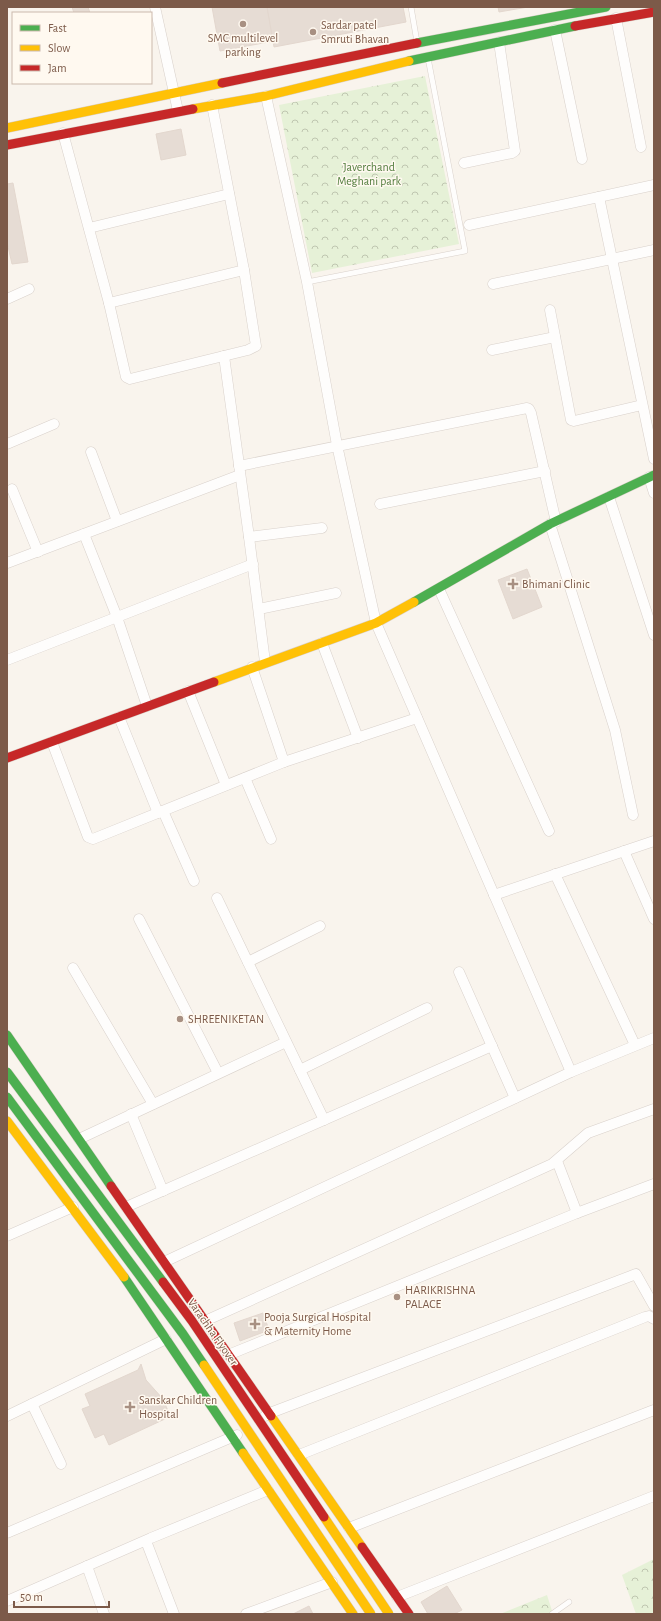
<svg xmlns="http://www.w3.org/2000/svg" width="661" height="1621" viewBox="0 0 661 1621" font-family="'Alegreya Sans',sans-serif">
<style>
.forest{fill:url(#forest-crowns)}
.building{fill:#e6dcd4;stroke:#e3d7ce}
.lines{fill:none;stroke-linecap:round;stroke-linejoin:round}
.lane-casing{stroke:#d9d1cb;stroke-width:6}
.street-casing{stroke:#d9d1cb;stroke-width:11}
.fast-casing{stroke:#d9d0c9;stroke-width:10}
.slow-casing{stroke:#d9d0c9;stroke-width:10}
.jam-casing{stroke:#d9d0c9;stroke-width:10}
.lane{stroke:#fefdfc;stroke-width:5}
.street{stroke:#fefdfc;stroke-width:10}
.fast{stroke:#4caf50;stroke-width:9}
.slow{stroke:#ffc107;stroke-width:9}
.jam{stroke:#c62828;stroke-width:9}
.fast-bridge-casing{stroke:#dbd0ca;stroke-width:10;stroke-linecap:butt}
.slow-bridge-casing{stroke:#dbd0ca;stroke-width:10;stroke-linecap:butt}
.jam-bridge-casing{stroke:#dbd0ca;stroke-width:10;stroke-linecap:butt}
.fast-bridge{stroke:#4caf50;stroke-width:9}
.slow-bridge{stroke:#ffc107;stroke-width:9}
.jam-bridge{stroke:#c62828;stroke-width:9}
.poi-dot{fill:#a89082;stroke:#fff9f0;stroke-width:1.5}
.labels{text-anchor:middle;stroke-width:3;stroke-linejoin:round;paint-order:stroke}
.poi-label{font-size:12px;fill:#7c5a49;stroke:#fff9f0;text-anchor:start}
.park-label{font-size:12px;fill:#517c3c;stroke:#fff9f0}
.street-label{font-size:12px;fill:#7c5a49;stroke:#fff9f0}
</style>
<defs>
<pattern id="forest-crowns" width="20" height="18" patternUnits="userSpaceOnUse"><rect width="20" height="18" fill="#e6f1d7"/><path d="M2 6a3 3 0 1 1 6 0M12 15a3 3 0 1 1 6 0" fill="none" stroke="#bfc6b0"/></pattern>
</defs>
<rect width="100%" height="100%" fill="#f9f4ed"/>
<!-- forest -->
<g class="forest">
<path d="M425 76 459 244 312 273 279 105Z"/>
<path d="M654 1559V1614H636L622 1575Z"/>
<path d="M547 1595 553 1614H500Z"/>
</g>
<!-- building -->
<g class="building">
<path d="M72 7H88L90 13H74Z"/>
<path d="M212 7H267L274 41 220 51Z"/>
<path d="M267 7H403L406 22 274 47Z"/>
<path d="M498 7H528L499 12Z"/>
<path d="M181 129 186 155 161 160 156 134Z"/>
<path d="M13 183 28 262 12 264 7 242V184Z"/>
<path d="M527 569 542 607 513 619 498 580Z"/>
<path d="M263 1313 269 1330 240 1341 234 1323Z"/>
<path d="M141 1364 146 1380 163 1399 171 1418H167L109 1445 104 1434 95 1438 82 1409 90 1406 85 1394 138 1370Z"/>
<path d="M447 1586 462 1610 454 1614H428L421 1602Z"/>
<path d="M309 1606 313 1614H293Z"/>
</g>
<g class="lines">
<!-- lane casing -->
<g class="lane-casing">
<g id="lane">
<path d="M411 7 417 42"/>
<path d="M307 282 465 251 428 58"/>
<path d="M552 1614 569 1602"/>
</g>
</g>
<!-- street casing -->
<g class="street-casing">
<g id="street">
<path d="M155 7 178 111"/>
<path d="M616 18 641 147"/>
<path d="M555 30 582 159"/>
<path d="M266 96 307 282 337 445 376 623 571 1072"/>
<path d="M63 133 109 303 126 377 130 379 248 350 256 346 244 270 212 105"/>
<path d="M464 163 512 153 515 151 499 42"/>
<path d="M599 197 654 459"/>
<path d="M469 225 654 185"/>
<path d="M89 228 229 194"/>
<path d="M493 284 654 250"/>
<path d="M7 299 29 289"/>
<path d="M109 303 244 270"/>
<path d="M550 310 571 420 574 421 642 405"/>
<path d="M492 350 555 337"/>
<path d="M224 356 249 537 265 662"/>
<path d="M7 444 54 424"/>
<path d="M91 452 117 521"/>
<path d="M239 466 527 408 529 409 531 413 556 522"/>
<path d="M649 477 654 493"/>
<path d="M12 489 38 552"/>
<path d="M609 497 654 635"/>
<path d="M380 504 545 471"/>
<path d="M550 524 615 730 633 815"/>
<path d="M84 534 117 617 147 706"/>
<path d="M249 537 322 528"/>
<path d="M7 563 240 475"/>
<path d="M439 589 549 831"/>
<path d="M259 609 336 593"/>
<path d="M322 643 358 738"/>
<path d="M7 660 253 564"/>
<path d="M252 667 284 762"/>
<path d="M188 691 226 785"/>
<path d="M119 717 158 813"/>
<path d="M52 742 88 837 93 839 284 762 417 718"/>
<path d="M245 778 271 839"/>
<path d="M163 811 194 881"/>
<path d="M624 851 654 919"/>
<path d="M555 874 635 1045"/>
<path d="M494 895 654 841"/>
<path d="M217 898 324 1120"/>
<path d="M139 919 218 1073"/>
<path d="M248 962 320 926"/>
<path d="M73 968 153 1104"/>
<path d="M459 972 515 1098"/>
<path d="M300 1070 427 1008"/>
<path d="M131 1114 163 1191"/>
<path d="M79 1139 286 1042"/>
<path d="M557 1161 577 1213"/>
<path d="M126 1207 492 1046"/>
<path d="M7 1236 73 1207"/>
<path d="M164 1262 571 1072 654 1038"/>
<path d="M205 1321 552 1164 588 1133 654 1109"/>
<path d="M228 1355 577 1213 654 1184"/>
<path d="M32 1404 61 1464"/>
<path d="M7 1416 166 1339"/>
<path d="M265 1416 270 1413 636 1274 654 1306"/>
<path d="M299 1455 645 1317 649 1316 654 1319"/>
<path d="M349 1528 654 1410"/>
<path d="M7 1533 237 1435"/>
<path d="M146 1541 174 1614"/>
<path d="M87 1566 104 1614"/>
<path d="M397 1597 654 1496"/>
<path d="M7 1601 151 1538 268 1490"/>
<path d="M246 1614 332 1582"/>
</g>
</g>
<!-- fast casing -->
<g class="fast-casing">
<g id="fast">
<path d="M417 43 606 7"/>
<path d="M409 61 575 26"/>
<path d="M414 602 550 524 654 475"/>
<path d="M7 1035 111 1186"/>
<path d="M124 1277 243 1453"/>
</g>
</g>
<!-- slow casing -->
<g class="slow-casing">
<g id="slow">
<path d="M193 109 266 96 409 61"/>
<path d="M7 128 222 83"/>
<path d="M214 682 376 623 414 602"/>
<path d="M7 1121 124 1277"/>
<path d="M271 1416 362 1547"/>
<path d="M243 1453 353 1614"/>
</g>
</g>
<!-- jam casing -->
<g class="jam-casing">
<g id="jam">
<path d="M575 26 654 12"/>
<path d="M222 83 417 43"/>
<path d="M7 145 193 109"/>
<path d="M7 758 214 682"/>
<path d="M111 1186 271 1416"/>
<path d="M362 1547 409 1614"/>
</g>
</g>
<!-- lane -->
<use href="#lane" class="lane"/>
<!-- street -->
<use href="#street" class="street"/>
<!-- fast -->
<use href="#fast" class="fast"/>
<!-- slow -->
<use href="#slow" class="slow"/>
<!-- jam -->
<use href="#jam" class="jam"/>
<!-- fast-bridge casing -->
<g class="fast-bridge-casing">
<g id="fast-bridge">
<path d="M7 1072 163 1282"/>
<path d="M7 1097 183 1334 204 1365"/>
</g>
</g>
<!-- slow-bridge casing -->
<g class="slow-bridge-casing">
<g id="slow-bridge">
<path d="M204 1365 371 1614"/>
<path d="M324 1517 389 1614"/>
</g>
</g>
<!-- jam-bridge casing -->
<g class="jam-bridge-casing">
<path id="jam-bridge" d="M163 1282 192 1321 324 1517"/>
</g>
<!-- fast-bridge -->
<use href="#fast-bridge" class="fast-bridge"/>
<!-- slow-bridge -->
<use href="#slow-bridge" class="slow-bridge"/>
<!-- jam-bridge -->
<use href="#jam-bridge" class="jam-bridge"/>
</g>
<!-- markers -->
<g class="poi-dot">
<circle cx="243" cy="24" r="4"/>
<circle cx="313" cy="32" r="4"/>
<path d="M511 578h4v4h4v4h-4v4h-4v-4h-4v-4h4z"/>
<circle cx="180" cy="1019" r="4"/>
<circle cx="397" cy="1297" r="4"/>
<path d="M253 1318h4v4h4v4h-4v4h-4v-4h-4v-4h4z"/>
<path d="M128 1401h4v4h4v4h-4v4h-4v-4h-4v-4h4z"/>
</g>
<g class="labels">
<!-- poi labels -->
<g class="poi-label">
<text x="321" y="29">Sardar patel<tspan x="321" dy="14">Smruti Bhavan</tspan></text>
<text x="243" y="42" text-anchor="middle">SMC multilevel<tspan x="243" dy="14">parking</tspan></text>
<text x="522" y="588">Bhimani Clinic</text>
<text x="188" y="1023">SHREENIKETAN</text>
<text x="405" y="1294">HARIKRISHNA<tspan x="405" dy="14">PALACE</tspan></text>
<text x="264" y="1321">Pooja Surgical Hospital<tspan x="264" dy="14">&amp; Maternity Home</tspan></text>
<text x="139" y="1404">Sanskar Children<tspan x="139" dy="14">Hospital</tspan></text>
</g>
<!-- park labels -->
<g class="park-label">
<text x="369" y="171">Javerchand<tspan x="369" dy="14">Meghani park</tspan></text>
</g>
<!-- street labels -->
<g class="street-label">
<text transform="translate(213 1332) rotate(55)" y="4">Varachha Flyover</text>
</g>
</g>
<!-- border -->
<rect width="661" height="1621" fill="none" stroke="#7c5a49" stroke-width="16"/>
<!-- legend -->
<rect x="12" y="12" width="140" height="72" fill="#fff9f0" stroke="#cbb9ad"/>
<rect x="20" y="25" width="20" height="6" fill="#4caf50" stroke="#cbb9ad"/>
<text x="48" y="32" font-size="12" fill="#7c5a49">Fast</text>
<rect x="20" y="45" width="20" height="6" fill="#ffc107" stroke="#cbb9ad"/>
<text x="48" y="52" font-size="12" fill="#7c5a49">Slow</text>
<rect x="20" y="65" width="20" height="6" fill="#c62828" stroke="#cbb9ad"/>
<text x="48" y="72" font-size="12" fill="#7c5a49">Jam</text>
<!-- scale -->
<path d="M14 1601v6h95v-6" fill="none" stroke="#7c5a49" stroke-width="2"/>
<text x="20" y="1601" font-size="12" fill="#7c5a49" stroke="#fff9f0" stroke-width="3" paint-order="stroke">50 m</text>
</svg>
